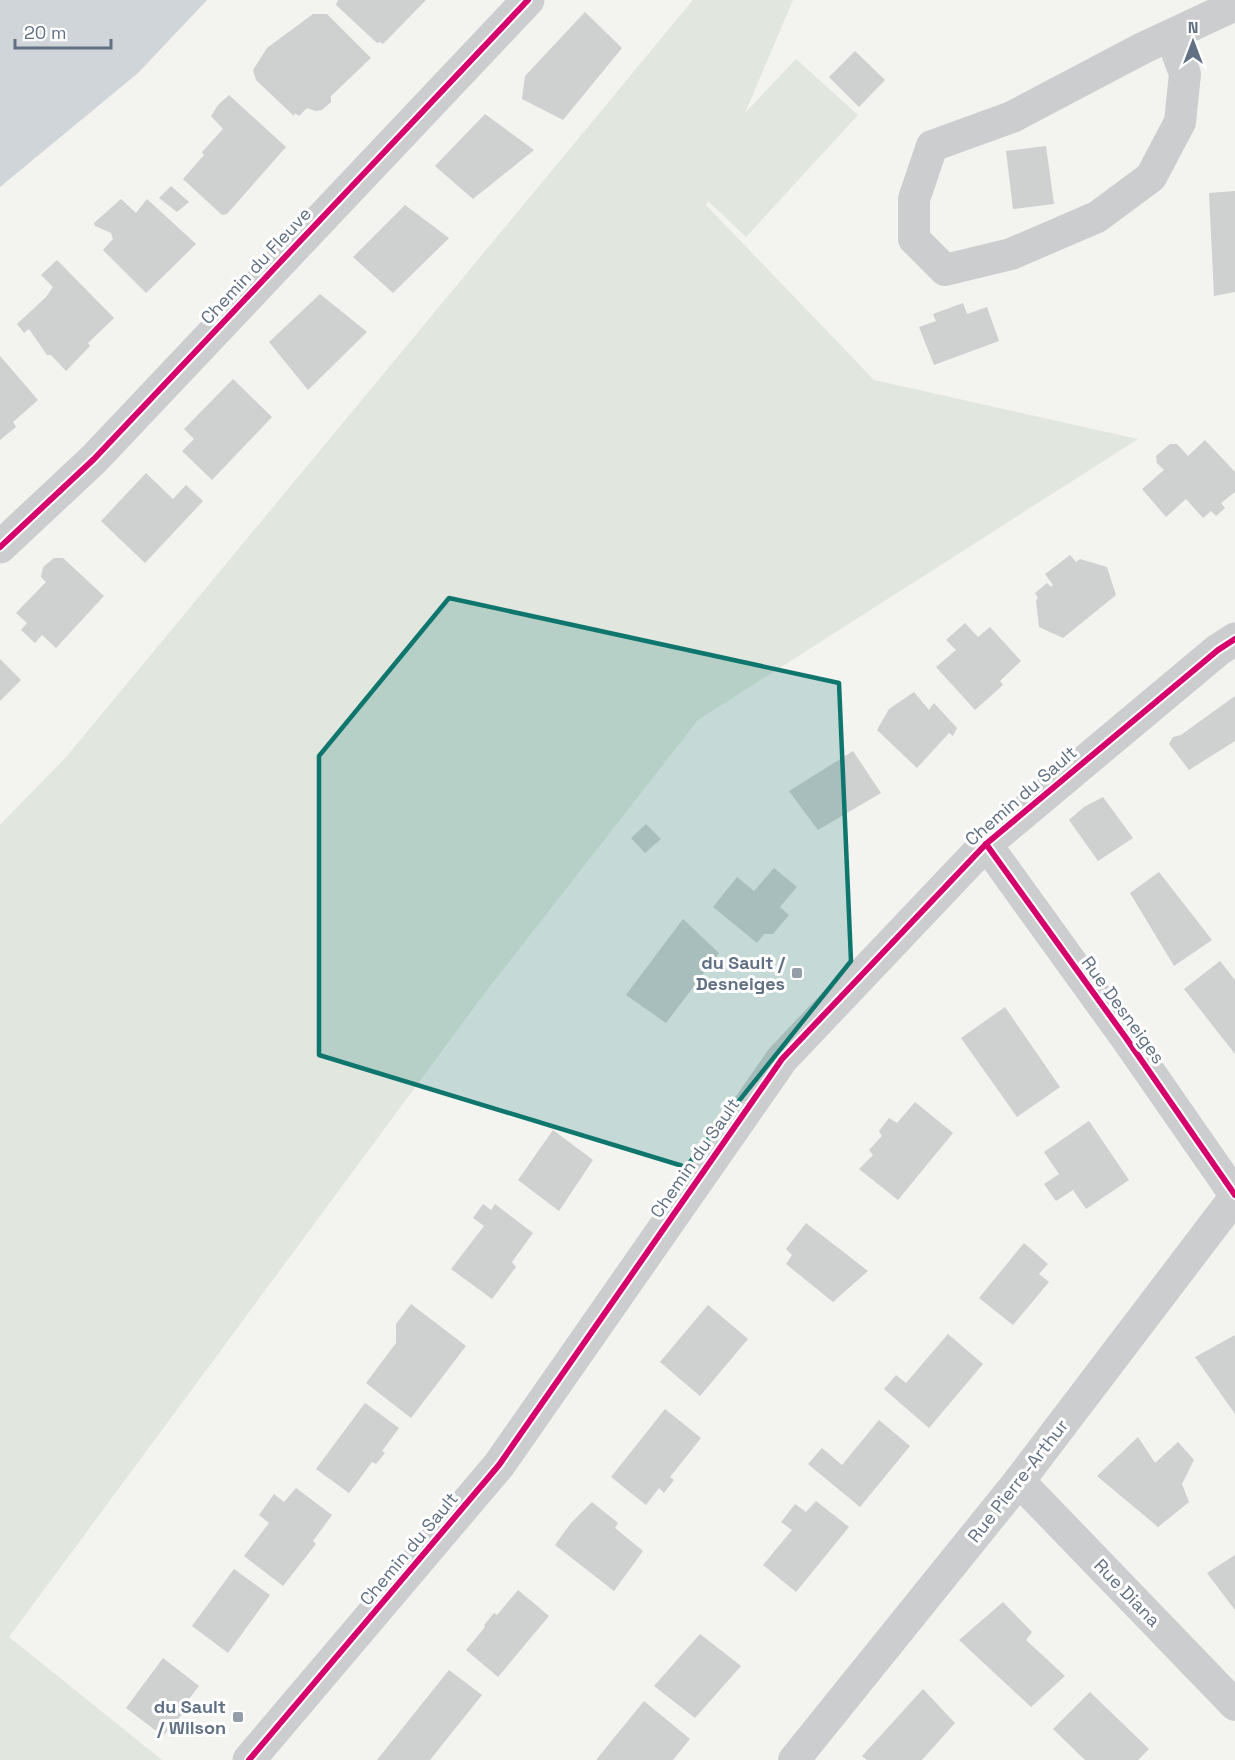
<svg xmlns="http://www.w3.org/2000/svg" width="1235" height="1760" viewBox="0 0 1235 1760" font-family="'Space Grotesk',sans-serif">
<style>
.green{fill:#e1e6de}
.water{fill:#cfd5d8}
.building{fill:#cfd0d0}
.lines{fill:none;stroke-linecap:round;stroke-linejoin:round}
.minor{stroke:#cccdce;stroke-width:32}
.tertiary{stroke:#cccdce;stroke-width:33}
.cycleway-casing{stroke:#fff;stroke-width:10}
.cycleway{stroke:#d6006c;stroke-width:6}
.marked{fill:#0f766e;fill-opacity:0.2;stroke:#0f766e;stroke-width:4.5;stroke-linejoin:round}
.poi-dot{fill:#949ea9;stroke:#fff;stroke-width:2}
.labels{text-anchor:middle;stroke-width:6;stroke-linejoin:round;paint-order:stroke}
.street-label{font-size:18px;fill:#617083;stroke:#fff}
.poi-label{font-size:18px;font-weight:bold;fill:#617083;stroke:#fff;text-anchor:end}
</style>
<rect width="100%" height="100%" fill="#f3f3f0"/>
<!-- green -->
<path class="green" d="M693 0H793L745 113 796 59 858 115 746 237 708 201 706 205 874 380 1138 439 698 720 484 994 9 1637 162 1760H0V825L67 756Z"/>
<!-- water -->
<path class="water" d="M0 0H207L138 73 0 187Z"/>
<!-- building -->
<g class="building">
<path d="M338 0H426L383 44 380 42 377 43 336 5Z"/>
<path d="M585 12 622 48 563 120 522 99 525 76Z"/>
<path d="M313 14H327L371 58 331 96V102L322 110 316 111 307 108 299 116 295 113 294 116 256 80 253 70 267 48Z"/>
<path d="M855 51 885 80 859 107 829 77Z"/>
<path d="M229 95 286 147 227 214 222 215 183 179 204 155 202 152 223 129 211 116 218 105Z"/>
<path d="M485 114 534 150 473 199 435 166Z"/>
<path d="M1046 146 1054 204 1013 209 1006 151Z"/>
<path d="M171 186 189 202 177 212 159 198Z"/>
<path d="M1235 191V292L1214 296 1209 193Z"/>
<path d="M121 199 136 213 147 199 196 244 146 293 103 250 113 239 111 233 95 226 94 223Z"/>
<path d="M405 205 449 238 393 293 353 257Z"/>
<path d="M57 260 114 318 88 343 90 346 66 371 51 355H47L29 329 24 333 17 324 46 297 53 287 41 275Z"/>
<path d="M320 294 367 332 308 390 269 342Z"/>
<path d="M963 303 967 314 987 307 999 341 934 365 919 327 936 321 933 314Z"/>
<path d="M0 356 38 400 13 422 16 427 0 440Z"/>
<path d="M233 379 272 417 212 480 182 451 194 439 184 429Z"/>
<path d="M1205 440 1235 472V492L1221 503 1225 508 1216 516 1211 511 1203 518 1186 499 1166 517 1142 489 1164 470 1157 463 1156 456 1170 444H1177L1188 456Z"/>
<path d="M146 473 173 499 186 485 203 501 145 563 101 521Z"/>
<path d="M1070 555 1076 562 1080 559 1107 567 1116 595 1063 638 1039 627 1036 600 1038 598 1035 593 1047 583 1051 587 1053 585 1045 574Z"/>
<path d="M54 558H63L104 596 56 648 42 635 35 643 21 630 27 623 16 613 46 582 41 577 43 567Z"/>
<path d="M965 623 978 637 990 627 1021 661 1000 681 1003 685 975 710 936 667 956 650 946 640Z"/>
<path d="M0 659 21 680 0 701Z"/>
<path d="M914 692 929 710 934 703 957 728 953 736 949 733 917 768 877 730 889 709Z"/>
<path d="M1235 696V741L1189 770 1169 744 1173 737 1181 735Z"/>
<path d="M853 751 881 793 818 830 789 791Z"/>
<path d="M1103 797 1133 838 1098 861 1069 820 1084 807Z"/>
<path d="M646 824 661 839 645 853 631 838Z"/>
<path d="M774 868 797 887 780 907 789 915 773 934H764L757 943 713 907 737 877 754 891Z"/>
<path d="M1159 872 1212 940 1174 966 1130 893Z"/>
<path d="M683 919 719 953 666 1023 626 995Z"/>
<path d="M1220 961 1235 980V1054L1184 989Z"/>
<path d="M1005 1007 1060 1087 1017 1117 961 1038Z"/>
<path d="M915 1102 953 1133 898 1200 859 1169 873 1155 869 1150 882 1136 879 1131 889 1118 897 1123Z"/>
<path d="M1089 1121 1129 1180 1086 1209 1073 1190 1056 1201 1044 1184 1059 1174 1044 1152Z"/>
<path d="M553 1130 593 1160 559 1211 518 1180Z"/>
<path d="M483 1204 491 1210 495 1204 533 1233 512 1262 516 1267 492 1299 451 1269 484 1226 473 1218Z"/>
<path d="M806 1223 868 1271 833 1302 786 1264 792 1255 786 1249Z"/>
<path d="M1024 1243 1048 1264 1039 1274 1049 1282 1013 1325 979 1298Z"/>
<path d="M411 1304 466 1346 411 1418 366 1383 396 1343V1324Z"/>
<path d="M708 1305 748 1339 700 1396 660 1362Z"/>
<path d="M948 1334 983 1364 929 1428 884 1389 896 1375 906 1383Z"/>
<path d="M1235 1335V1414L1195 1357Z"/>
<path d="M365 1403 399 1428 382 1451 385 1453 376 1464 372 1462 349 1493 316 1469Z"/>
<path d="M665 1409 701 1438 670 1477 674 1480 664 1493 659 1488 646 1505 611 1477Z"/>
<path d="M879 1420 910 1446 860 1507 808 1464 822 1448 842 1465Z"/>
<path d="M1138 1437 1155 1463 1178 1442 1194 1460 1182 1484 1189 1502 1158 1527 1097 1476Z"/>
<path d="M296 1488 332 1515 313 1541 316 1544 283 1586 244 1556 269 1523 259 1515 274 1494 284 1502Z"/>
<path d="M816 1501 849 1527 796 1592 763 1565 792 1530 781 1522 795 1504 806 1512Z"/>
<path d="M592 1502 618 1523 615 1528 643 1551 614 1591 555 1545 571 1523Z"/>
<path d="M1235 1555V1610L1207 1573Z"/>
<path d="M234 1569 270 1595 228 1653 192 1626Z"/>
<path d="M518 1590 549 1616 498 1677 466 1650 485 1627 484 1625 494 1613 497 1615Z"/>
<path d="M1003 1602 1032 1632 1026 1640 1065 1676 1031 1707 959 1640Z"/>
<path d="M700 1634 741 1666 695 1718 654 1686Z"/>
<path d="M163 1658 199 1686 182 1708 185 1711 163 1736 126 1708Z"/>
<path d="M449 1670 482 1695 430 1760H377Z"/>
<path d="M923 1689 955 1723 922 1760H867L862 1756Z"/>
<path d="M1090 1692 1149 1749 1138 1760H1085L1053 1729Z"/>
<path d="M644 1701 690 1739 673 1760H596Z"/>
</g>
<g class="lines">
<!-- minor -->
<g class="minor">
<path d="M1171 36 1185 74 1180 122 1151 177 1097 217 1011 254 945 270 914 239V199L932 146 1012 117 1143 48 1235 5"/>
<path d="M986 844 1126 1038 1235 1195"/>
<path d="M1019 1481 1235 1705"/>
<path d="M794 1760 1019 1481 1235 1197"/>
</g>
<!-- tertiary -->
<g class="tertiary">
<path d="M0 547 94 459 528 0"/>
<path d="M249 1760 499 1465 782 1059 986 844 1218 650 1235 639"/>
</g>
<!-- cycleway casing -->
<g class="cycleway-casing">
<g id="cycleway">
<path d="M0 547 94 459 528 0"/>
<path d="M986 844 1126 1038 1235 1195"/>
<path d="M249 1760 499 1465 782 1059 986 844 1218 650 1235 639"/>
</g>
</g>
<!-- cycleway -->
<use href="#cycleway" class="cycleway"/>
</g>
<!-- marked area -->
<path class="marked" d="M449 598 839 683 851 961 686 1167 319 1055V756Z"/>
<!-- markers -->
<g class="poi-dot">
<rect x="791" y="967" width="12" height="12" rx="3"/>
<rect x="232" y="1711" width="12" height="12" rx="3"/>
</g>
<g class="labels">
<!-- street labels -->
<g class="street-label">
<text transform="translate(256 266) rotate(-47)" y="6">Chemin du Fleuve</text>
<text transform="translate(1021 796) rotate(-41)" y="6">Chemin du Sault</text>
<text transform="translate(1123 1010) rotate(54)" y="6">Rue Desneiges</text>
<text transform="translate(695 1158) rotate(-55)" y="6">Chemin du Sault</text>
<text transform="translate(1018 1481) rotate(-52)" y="6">Rue Pierre-Arthur</text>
<text transform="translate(409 1549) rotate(-50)" y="6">Chemin du Sault</text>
<text transform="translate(1127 1593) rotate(46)" y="6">Rue Diana</text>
</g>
<!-- poi labels -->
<g class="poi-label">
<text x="785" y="969">du Sault /<tspan x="785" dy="21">Desneiges</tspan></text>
<text x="226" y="1713">du Sault<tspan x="226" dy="21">/ Wilson</tspan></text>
</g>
</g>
<!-- north arrow -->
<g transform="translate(1193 42)" stroke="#ffffff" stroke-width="4.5" paint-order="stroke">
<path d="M0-4.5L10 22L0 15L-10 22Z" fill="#617083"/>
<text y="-9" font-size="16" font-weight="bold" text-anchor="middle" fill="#617083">N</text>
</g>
<!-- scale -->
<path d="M15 39v9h96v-9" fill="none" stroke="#617083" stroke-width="3"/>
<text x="24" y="39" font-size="18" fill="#617083" stroke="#ffffff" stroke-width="4.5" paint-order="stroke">20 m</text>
</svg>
